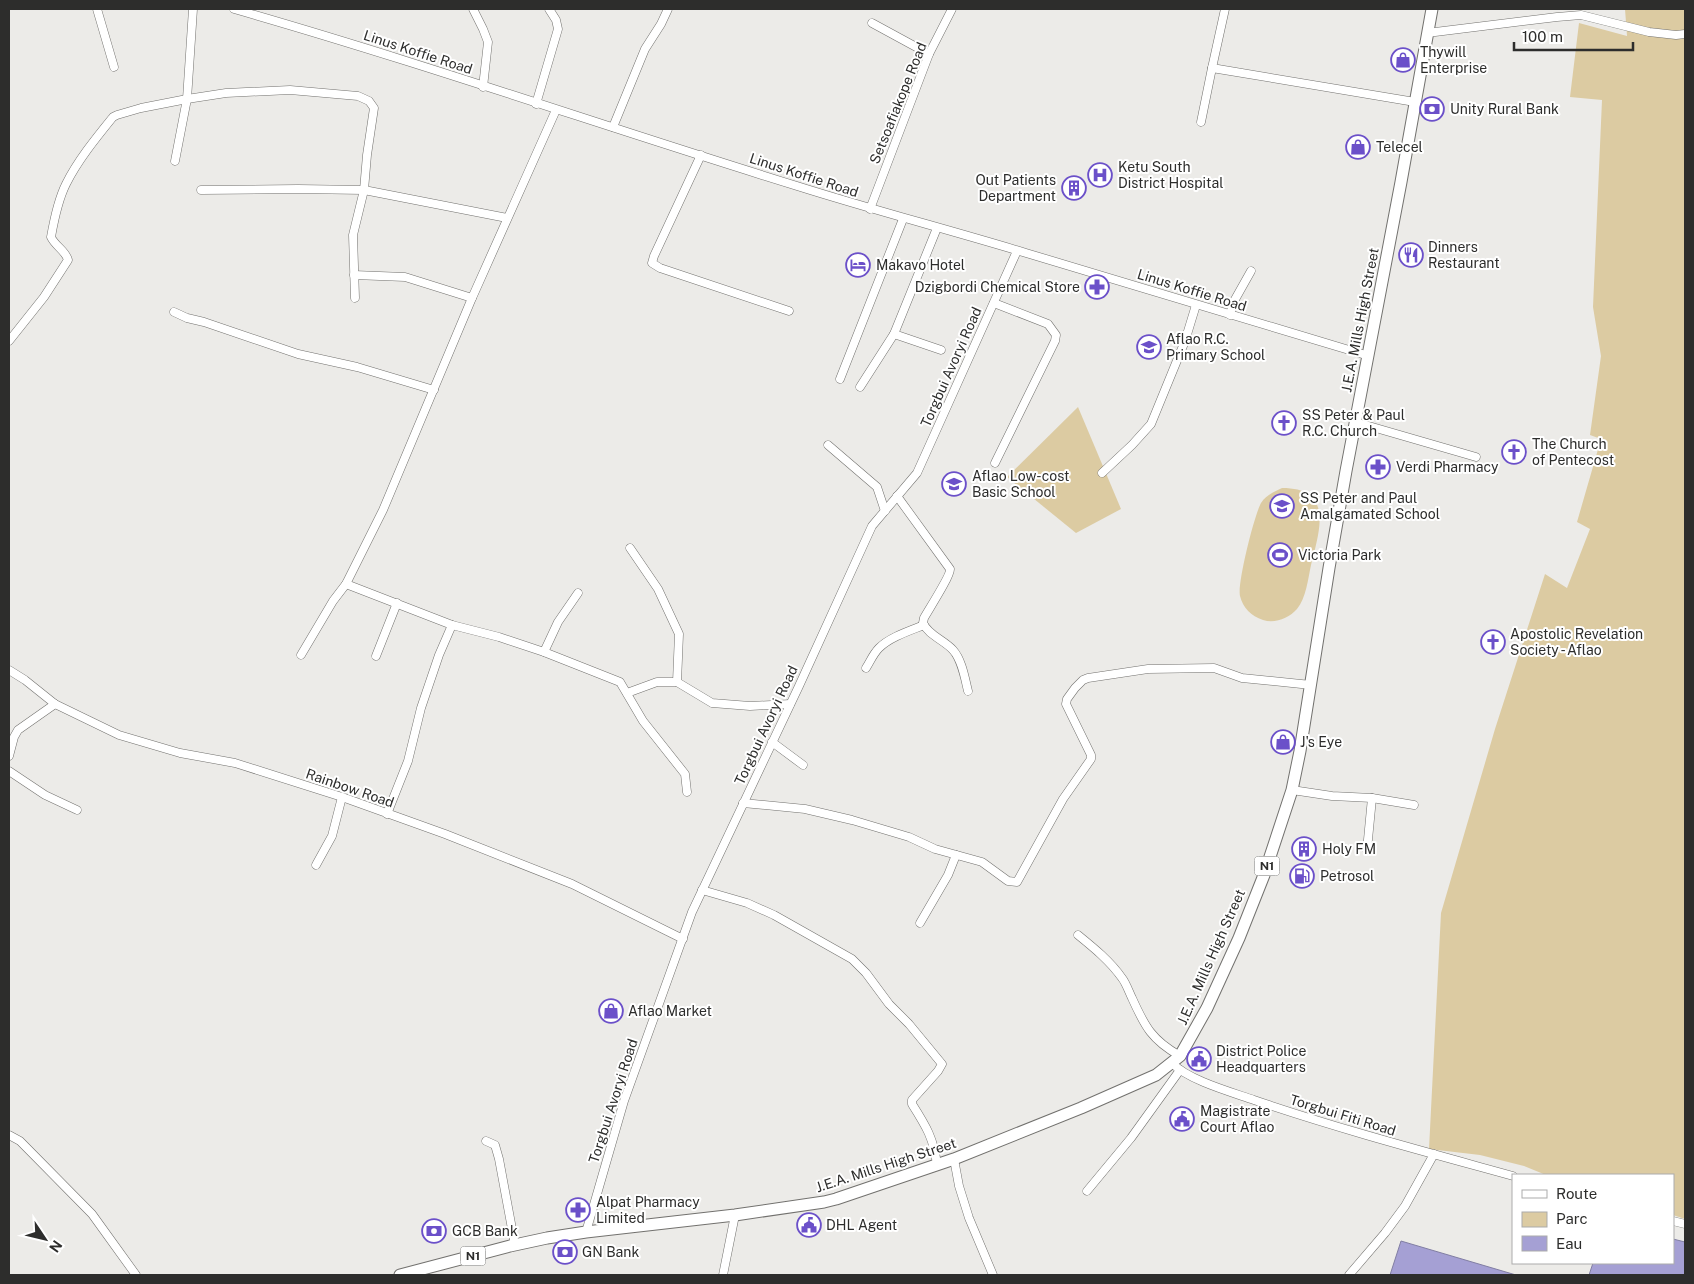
<svg xmlns="http://www.w3.org/2000/svg" width="1694" height="1284" viewBox="0 0 1694 1284" font-family="'Public Sans',sans-serif">
<style>
.green{fill:#dccba2}
.water{fill:#a5a0d4;stroke:#817ea2}
.lines{fill:none;stroke-linecap:round;stroke-linejoin:round}
.minor-casing{stroke:#72716e;stroke-width:9}
.highway-casing{stroke:#72716e;stroke-width:13}
.minor{stroke:#fff;stroke-width:8}
.highway{stroke:#fff;stroke-width:11}
.labels{text-anchor:middle;stroke-width:4;stroke-linejoin:round;paint-order:stroke}
.shield{fill:#fff;stroke:#6c6c6b;stroke-width:1}
.shield-label{font-size:12px;font-weight:bold;fill:#2d2d2c}
.street-label{font-size:14px;fill:#2d2d2c;stroke:#fff}
.poi-label{font-size:14px;fill:#2d2d2c;stroke:#fff;text-anchor:start}
</style>
<rect width="100%" height="100%" fill="#ecebe8"/>
<!-- green -->
<g class="green">
<path d="M1625 9H1685V1219L1673 1215V1175H1546L1524 1166 1480 1155 1429 1149 1441 913 1495 729 1545 574 1567 588 1590 529 1577 522 1601 439 1590 435 1601 356 1593 307 1602 100 1570 97 1579 23 1627 36Z"/>
<path d="M1078 407 1121 509 1076 533 1007 477Z"/>
<path d="M1282 488C1335 488 1319 532 1311 565 1308 579 1306 598 1297 609 1289 618 1275 624 1263 620 1251 616 1243 608 1240 596 1237 584 1254 516 1261 503 1266 495 1274 492 1282 488Z"/>
</g>
<!-- water -->
<g class="water">
<path d="M1673 1239 1685 1242V1275H1589L1593 1263H1673Z"/>
<path d="M1401 1241 1516 1275H1390Z"/>
</g>
<g class="lines">
<!-- minor casing -->
<g class="minor-casing">
<g id="minor">
<path d="M97 9 114 67"/>
<path d="M234 9C423 63 609 128 797 186 873 210 950 230 1026 253 1140 287 1254 322 1369 356"/>
<path d="M473 9 483 29 488 42 483 87"/>
<path d="M1225 9 1212 68 1415 102"/>
<path d="M872 23 929 54"/>
<path d="M1427 33 1557 17 1581 15 1649 32 1676 35 1685 34"/>
<path d="M536 104 558 29 556 20 549 9"/>
<path d="M1201 122 1212 68"/>
<path d="M613 127 645 49 661 24 668 9"/>
<path d="M701 155 654 256 652 263 660 268 789 311"/>
<path d="M175 161 187 99 193 9"/>
<path d="M201 190 298 189 364 190 507 218"/>
<path d="M870 209 929 54 952 9"/>
<path d="M354 275 405 277 472 298"/>
<path d="M994 303 1048 324 1056 335 1055 341 995 463"/>
<path d="M174 312 187 318 204 322 298 354 357 367 434 390"/>
<path d="M1230 315 1233 303 1251 271"/>
<path d="M894 334 941 350"/>
<path d="M9 341 44 297 68 260C66 251 55 246 51 237 54 220 58 200 66 184 78 160 96 138 113 117L117 115 141 108 187 99 226 93 290 90 358 96 369 101 374 108 367 155 364 190 353 235 355 298"/>
<path d="M840 379 903 219"/>
<path d="M860 387 894 334 937 228"/>
<path d="M1355 422 1476 457"/>
<path d="M828 445 877 487 885 511"/>
<path d="M1102 473 1132 445 1151 424 1185 341 1196 305"/>
<path d="M897 496 950 569C951 575 929 609 924 618L923 623C928 635 944 640 953 650 962 660 965 679 968 691"/>
<path d="M630 548 658 589 679 634 677 682 712 703 750 706 790 704"/>
<path d="M346 584 452 625 499 637 544 652 620 682 643 721 685 774 687 792"/>
<path d="M544 652 558 622 578 593"/>
<path d="M301 655 333 601 346 584 383 510 472 298 556 110"/>
<path d="M376 656 397 603"/>
<path d="M866 668C870 662 873 654 879 648 890 637 909 631 924 625"/>
<path d="M9 670 25 680 55 704 119 735 180 753 235 763 342 797 445 834 572 884 683 939"/>
<path d="M627 693 657 682H677"/>
<path d="M772 742 803 765"/>
<path d="M9 756 14 737 18 730 55 704"/>
<path d="M9 771 45 795 77 810"/>
<path d="M1292 790 1332 796 1372 798 1414 805"/>
<path d="M743 803 805 809 852 820 909 837 935 849 982 862 1008 881 1017 882 1063 799 1091 759V755L1066 704 1067 699 1075 688 1083 680 1088 678 1148 669 1214 668 1242 678 1311 685"/>
<path d="M387 814 408 761 421 708 439 655 452 625"/>
<path d="M1367 850 1372 798"/>
<path d="M316 865 332 836 342 797"/>
<path d="M702 890 747 903 774 915 852 959 866 973 889 1004 909 1024 942 1064 938 1071 912 1100V1104C926 1126 934 1139 937 1165"/>
<path d="M920 923 948 875 956 855"/>
<path d="M1078 935C1094 948 1110 961 1122 978 1126 983 1129 992 1132 998 1145 1027 1152 1040 1180 1056"/>
<path d="M1172 1063C1188 1080 1231 1092 1254 1100 1339 1129 1426 1152 1513 1176"/>
<path d="M9 1135 20 1141 92 1214 136 1275"/>
<path d="M486 1141 495 1145 499 1159 515 1245"/>
<path d="M954 1159 959 1186 969 1218 993 1275"/>
<path d="M1087 1191 1131 1138 1180 1070"/>
<path d="M1673 1221 1685 1224"/>
<path d="M586 1232 624 1101 692 912 799 686 872 526 917 473 1017 251"/>
<path d="M723 1275 735 1215"/>
<path d="M1349 1275 1385 1233 1405 1206 1434 1154"/>
</g>
</g>
<!-- highway casing -->
<g class="highway-casing">
<path id="highway" d="M400 1275 510 1246 547 1238 586 1232 735 1215 824 1202 836 1199 954 1159 1081 1108 1156 1075 1180 1056 1207 1008 1239 938 1264 875 1292 790 1300 751 1329 568 1346 471 1401 182 1432 9"/>
</g>
<!-- minor -->
<use href="#minor" class="minor"/>
<!-- highway -->
<use href="#highway" class="highway"/>
</g>
<!-- icons -->
<defs>
<g id="shop-ring" transform="scale(1.25)"><circle r="9.5" fill="#fff" stroke="#6b50c9" stroke-width="1.5"/><path d="M-5-2.5h2.3a2.7 3.5 0 0 1 5.4 0H5L5.5 6h-11ZM-1.5-2.5h3a1.5 2.3 0 0 0-3 0Z" fill="#6b50c9"/></g>
<g id="bank-ring" transform="scale(1.25)"><circle r="9.5" fill="#fff" stroke="#6b50c9" stroke-width="1.5"/><path d="M-6-4H6V4H-6ZM0-2.3a2.3 2.3 0 1 0 0 4.6a2.3 2.3 0 1 0 0-4.6Z" fill="#6b50c9"/></g>
<g id="hospital-ring" transform="scale(1.25)"><circle r="9.5" fill="#fff" stroke="#6b50c9" stroke-width="1.5"/><path d="M-5-5h3v3.5h4V-5h3V5h-3V1.5h-4V5h-3Z" fill="#6b50c9"/></g>
<g id="building-ring" transform="scale(1.25)"><circle r="9.5" fill="#fff" stroke="#6b50c9" stroke-width="1.5"/><path d="M-4-6H4V6H1V3H-1V6H-4ZM-2.5-4.3h1.7v1.8h-1.7ZM.8-4.3h1.7v1.8H.8ZM-2.5-1h1.7V.8h-1.7ZM.8-1h1.7V.8H.8Z" fill="#6b50c9"/></g>
<g id="restaurant-ring" transform="scale(1.25)"><circle r="9.5" fill="#fff" stroke="#6b50c9" stroke-width="1.5"/><path d="M-5-6h1v4h1v-4h1v4h1v-4h1v5L-1.5 .5V6h-2V.5L-5-1ZM5-6V6H3V1.5H1.5Q1.5-4 5-6Z" fill="#6b50c9"/></g>
<g id="hotel-ring" transform="scale(1.25)"><circle r="9.5" fill="#fff" stroke="#6b50c9" stroke-width="1.5"/><path d="M-6-4.5h1.5V1H6V5H4.5V3h-9V5H-6ZM-4 0a1.8 1.8 0 1 1 3.6 0ZM.5 0V-2.5h3Q6-2.5 6 0Z" fill="#6b50c9"/></g>
<g id="pharmacy-ring" transform="scale(1.25)"><circle r="9.5" fill="#fff" stroke="#6b50c9" stroke-width="1.5"/><path d="M-2-6h4v4h4v4h-4v4h-4v-4h-4v-4h4Z" fill="#6b50c9"/></g>
<g id="school-ring" transform="scale(1.25)"><circle r="9.5" fill="#fff" stroke="#6b50c9" stroke-width="1.5"/><path d="M0-5L7-2L0 1L-7-2ZM-4 1L0 2.5L4 1V4Q0 6-4 4Z" fill="#6b50c9"/></g>
<g id="church-ring" transform="scale(1.25)"><circle r="9.5" fill="#fff" stroke="#6b50c9" stroke-width="1.5"/><path d="M-1.2-6h2.4v3.5h3.3v2.4h-3.3V6h-2.4V-.1h-3.3v-2.4h3.3Z" fill="#6b50c9"/></g>
<g id="stadium-ring" transform="scale(1.25)"><circle r="9.5" fill="#fff" stroke="#6b50c9" stroke-width="1.5"/><path d="M0-5a6.5 5 0 1 0 0 10a6.5 5 0 1 0 0-10ZM-3.5-1.8h7v3.6h-7Z" fill="#6b50c9"/></g>
<g id="fuel-ring" transform="scale(1.25)"><circle r="9.5" fill="#fff" stroke="#6b50c9" stroke-width="1.5"/><path d="M-5.5-6h7V0h2V4h1.3V-2.5L3-4.5l.8-.8L6-3V5H2.5V1h-1V6h-7ZM-4.2-4.7v3.2H.2V-4.7Z" fill="#6b50c9"/></g>
<g id="civic-ring" transform="scale(1.25)"><circle r="9.5" fill="#fff" stroke="#6b50c9" stroke-width="1.5"/><path d="M-.6-6.5H3V-4.5H.6V-3L4-1V1h2V6H-6V1h2V-1L-.6-3ZM-1.2 2.5V6h2.4V2.5Z" fill="#6b50c9"/></g>
</defs>
<g fill-rule="evenodd">
<use href="#shop-ring" x="1403" y="60"/>
<use href="#bank-ring" x="1432" y="109"/>
<use href="#shop-ring" x="1358" y="147"/>
<use href="#hospital-ring" x="1100" y="175"/>
<use href="#building-ring" x="1074" y="188"/>
<use href="#restaurant-ring" x="1411" y="255"/>
<use href="#hotel-ring" x="858" y="265"/>
<use href="#pharmacy-ring" x="1097" y="287"/>
<use href="#school-ring" x="1149" y="347"/>
<use href="#church-ring" x="1284" y="423"/>
<use href="#church-ring" x="1514" y="452"/>
<use href="#pharmacy-ring" x="1378" y="467"/>
<use href="#school-ring" x="954" y="484"/>
<use href="#school-ring" x="1282" y="506"/>
<use href="#stadium-ring" x="1280" y="555"/>
<use href="#church-ring" x="1493" y="642"/>
<use href="#shop-ring" x="1283" y="742"/>
<use href="#building-ring" x="1304" y="849"/>
<use href="#fuel-ring" x="1302" y="876"/>
<use href="#shop-ring" x="611" y="1011"/>
<use href="#civic-ring" x="1199" y="1059"/>
<use href="#civic-ring" x="1182" y="1119"/>
<use href="#pharmacy-ring" x="578" y="1210"/>
<use href="#civic-ring" x="809" y="1225"/>
<use href="#bank-ring" x="434" y="1231"/>
<use href="#bank-ring" x="565" y="1252"/>
</g>
<g class="labels">
<!-- shield labels -->
<g class="shield">
<rect x="1254.5" y="856.5" width="25" height="19" rx="4"/>
<rect x="460.5" y="1246.5" width="25" height="19" rx="4"/>
</g>
<g class="shield-label">
<text x="1267" y="870">N1</text>
<text x="473" y="1260">N1</text>
</g>
<!-- street labels -->
<g class="street-label">
<text transform="translate(418 52) rotate(18)" y="5">Linus Koffie Road</text>
<text transform="translate(898 103) rotate(-68)" y="5">Setsoafiakope Road</text>
<text transform="translate(804 175) rotate(18)" y="5">Linus Koffie Road</text>
<text transform="translate(1192 290) rotate(17)" y="5">Linus Koffie Road</text>
<text transform="translate(1360 320) rotate(-79)" y="5">J.E.A. Mills High Street</text>
<text transform="translate(951 367) rotate(-66)" y="5">Torgbui Avoryi Road</text>
<text transform="translate(766 725) rotate(-65)" y="5">Torgbui Avoryi Road</text>
<text transform="translate(350 788) rotate(19)" y="5">Rainbow Road</text>
<text transform="translate(1211 957) rotate(-66)" y="5">J.E.A. Mills High Street</text>
<text transform="translate(613 1101) rotate(-72)" y="5">Torgbui Avoryi Road</text>
<text transform="translate(1343 1115) rotate(17)" y="5">Torgbui Fiti Road</text>
<text transform="translate(886 1165) rotate(-18)" y="5">J.E.A. Mills High Street</text>
</g>
<!-- poi labels -->
<g class="poi-label">
<text x="1420" y="57">Thywill<tspan x="1420" dy="16">Enterprise</tspan></text>
<text x="1450" y="114">Unity Rural Bank</text>
<text x="1376" y="152">Telecel</text>
<text x="1118" y="172">Ketu South<tspan x="1118" dy="16">District Hospital</tspan></text>
<text x="1056" y="185" text-anchor="end">Out Patients<tspan x="1056" dy="16">Department</tspan></text>
<text x="1428" y="252">Dinners<tspan x="1428" dy="16">Restaurant</tspan></text>
<text x="876" y="270">Makavo Hotel</text>
<text x="1080" y="292" text-anchor="end">Dzigbordi Chemical Store</text>
<text x="1166" y="344">Aflao R.C.<tspan x="1166" dy="16">Primary School</tspan></text>
<text x="1302" y="420">SS Peter &amp; Paul<tspan x="1302" dy="16">R.C. Church</tspan></text>
<text x="1532" y="449">The Church<tspan x="1532" dy="16">of Pentecost</tspan></text>
<text x="1396" y="472">Verdi Pharmacy</text>
<text x="972" y="481">Aflao Low-cost<tspan x="972" dy="16">Basic School</tspan></text>
<text x="1300" y="503">SS Peter and Paul<tspan x="1300" dy="16">Amalgamated School</tspan></text>
<text x="1298" y="560">Victoria Park</text>
<text x="1510" y="639">Apostolic Revelation<tspan x="1510" dy="16">Society - Aflao</tspan></text>
<text x="1300" y="747">J's Eye</text>
<text x="1322" y="854">Holy FM</text>
<text x="1320" y="881">Petrosol</text>
<text x="628" y="1016">Aflao Market</text>
<text x="1216" y="1056">District Police<tspan x="1216" dy="16">Headquarters</tspan></text>
<text x="1200" y="1116">Magistrate<tspan x="1200" dy="16">Court Aflao</tspan></text>
<text x="596" y="1207">Alpat Pharmacy<tspan x="596" dy="16">Limited</tspan></text>
<text x="826" y="1230">DHL Agent</text>
<text x="452" y="1236">GCB Bank</text>
<text x="582" y="1257">GN Bank</text>
</g>
</g>
<!-- border -->
<rect width="1694" height="1284" fill="none" stroke="#2d2d2c" stroke-width="20"/>
<!-- legend -->
<rect x="1512" y="1174" width="162" height="90" fill="#ffffff" stroke="#ababab"/>
<rect x="1522" y="1190" width="25" height="8" fill="#ffffff" stroke="#ababab"/>
<text x="1556" y="1199" font-size="15" fill="#2d2d2c">Route</text>
<rect x="1522" y="1212" width="25" height="15" fill="#dccba2" stroke="#ababab"/>
<text x="1556" y="1224" font-size="15" fill="#2d2d2c">Parc</text>
<rect x="1522" y="1236" width="25" height="15" fill="#a5a0d4" stroke="#ababab"/>
<text x="1556" y="1249" font-size="15" fill="#2d2d2c">Eau</text>
<!-- north arrow -->
<g transform="translate(45 1239) rotate(125)" stroke="#ffffff" stroke-width="4" paint-order="stroke">
<path d="M0-4L9 19L0 12L-9 19Z" fill="#2d2d2c"/>
<text y="-8" font-size="14" font-weight="bold" text-anchor="middle" fill="#2d2d2c">N</text>
</g>
<!-- scale -->
<path d="M1514 42v8h119v-8" fill="none" stroke="#2d2d2c" stroke-width="2.5"/>
<text x="1522" y="42" font-size="15" fill="#2d2d2c" stroke="#ffffff" stroke-width="4" paint-order="stroke">100 m</text>
</svg>
